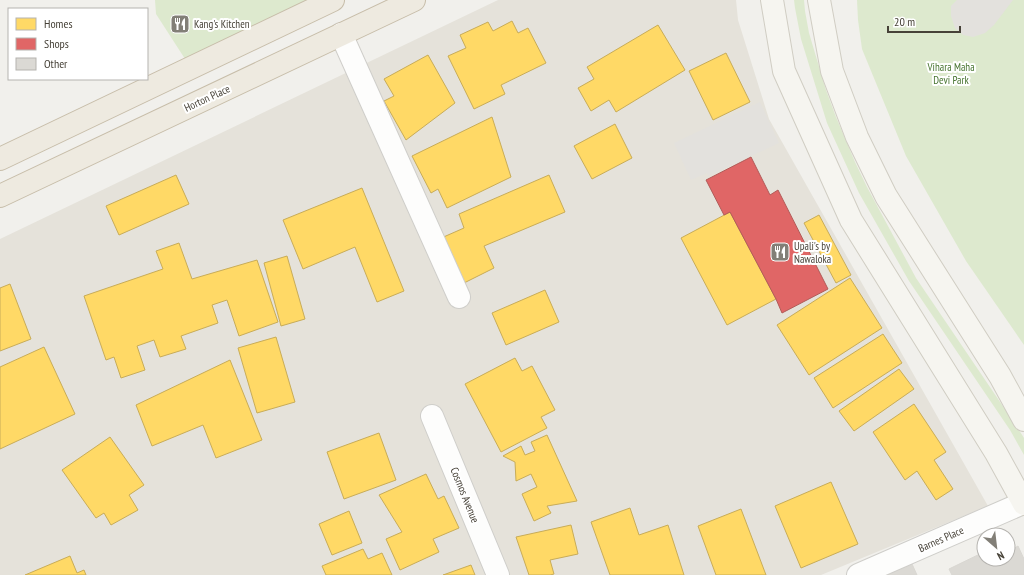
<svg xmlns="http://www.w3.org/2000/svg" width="1024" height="575" viewBox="0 0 1024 575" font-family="'PT Sans Narrow',sans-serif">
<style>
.residential{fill:#e5e2da}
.green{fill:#dde9ce}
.parking{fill:#e3e1dd}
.homes{fill:#ffd966;stroke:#c8ac58}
.shops{fill:#e06666;stroke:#b25b58}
.building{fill:#dbd9d4;stroke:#d9d7d2}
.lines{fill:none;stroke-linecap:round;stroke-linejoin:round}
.minor-casing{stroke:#cfceca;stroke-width:24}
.tertiary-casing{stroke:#cfceca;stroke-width:24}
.secondary-casing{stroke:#d0cdc3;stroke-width:24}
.trunk-casing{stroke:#c7bda9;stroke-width:24}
.minor{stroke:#fdfdfc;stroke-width:22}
.tertiary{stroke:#fdfdfc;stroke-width:22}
.secondary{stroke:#f6f5f0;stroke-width:22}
.trunk{stroke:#eeeae0;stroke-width:22}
.labels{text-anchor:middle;stroke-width:4;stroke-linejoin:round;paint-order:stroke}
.poi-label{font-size:11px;fill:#474238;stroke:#fff;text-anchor:start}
.park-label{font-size:11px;fill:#477430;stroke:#fff}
.street-label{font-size:11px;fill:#474238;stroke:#fff}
</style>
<rect width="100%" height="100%" fill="#f1f0ec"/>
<!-- residential -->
<path class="residential" d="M498 0H736L738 20 769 119 988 506 821 575H0V239Z"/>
<!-- green -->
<g class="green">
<path d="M155 0H323L187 62 156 14Z"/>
<path d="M794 0H804L805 11 809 33 826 90 836 117 855 162 867 187 916 278 1015 424 1024 438V455L1010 430 909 281 859 193 827 123 801 39 795 8Z"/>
<path d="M857 0H1024V345L966 261 906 156 862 49 858 20Z"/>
</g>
<!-- parking -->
<g class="parking">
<path d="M957 0H1013L994 25 985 33 973 37 963 35 955 28 951 16V6Z"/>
<path d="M760 102 779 143 709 176 707 173 691 180 674 143Z"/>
</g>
<!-- homes -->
<g class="homes">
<path d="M512 21 518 33 528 28 546 63 501 85 505 94 474 109 448 56 466 48 460 35 488 22 493 31Z"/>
<path d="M658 25 685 70 616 112 609 100 591 111 578 88 594 79 587 67Z"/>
<path d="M726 53 750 102 713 120 689 71Z"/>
<path d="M428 55 455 103 406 140 384 101 394 96 384 79Z"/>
<path d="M492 117 511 177 447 208 438 189 431 193 412 156Z"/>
<path d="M615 124 632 158 592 179 574 146Z"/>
<path d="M176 175 189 204 119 235 106 206Z"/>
<path d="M549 175 565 212 484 246 494 268 460 285 439 239 464 228 459 214Z"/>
<path d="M362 188 404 291 377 302 355 247 303 269 283 220Z"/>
<path d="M730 212 776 299 727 325 681 238Z"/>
<path d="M819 215 851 275 836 283 804 223Z"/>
<path d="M179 243 192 279 257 260 278 322 239 336 227 300 212 305 218 323 181 336 186 349 160 357 154 340 137 346 145 370 121 378 114 357 106 360 84 296 163 269 156 251Z"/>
<path d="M287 256 305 319 281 326 264 263Z"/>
<path d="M850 278 882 328 809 375 777 325Z"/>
<path d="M10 284 31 339 0 351V288Z"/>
<path d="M545 290 559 322 506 345 492 313Z"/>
<path d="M883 334 902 363 833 408 814 378Z"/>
<path d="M276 337 295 402 257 413 238 348Z"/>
<path d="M44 347 75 414 0 449V367Z"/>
<path d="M515 358 522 371 532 366 555 410 541 417 547 428 501 452 465 384Z"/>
<path d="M230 360 262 440 216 458 203 425 152 446 136 405Z"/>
<path d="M899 369 914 389 854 431 839 411Z"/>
<path d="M914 404 946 452 934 460 953 489 936 500 917 471 905 480 873 432Z"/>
<path d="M379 433 396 480 344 499 327 452Z"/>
<path d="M547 435 577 501 547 506 551 513 534 521 522 494 537 487 531 474 516 481 515 462 503 456 521 446 525 455 535 451 531 442Z"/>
<path d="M110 437 144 485 129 495 138 510 111 525 104 513 96 518 62 470Z"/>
<path d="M426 474 438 499 444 496 459 528 433 539 439 552 400 570 386 539 402 532 379 495Z"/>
<path d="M831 482 858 544 801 568 775 506Z"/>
<path d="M630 508 639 535 668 525 684 575H610L591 522Z"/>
<path d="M741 509 766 575H716L698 526Z"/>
<path d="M349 511 362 543 332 555 319 524Z"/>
<path d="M571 525 578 554 550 560 554 574 550 575H529L516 537Z"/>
<path d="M363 549 368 559 382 553 392 575H326L322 566Z"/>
<path d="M70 556 77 573 84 570 86 575H25Z"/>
<path d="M471 565 475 575H443Z"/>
</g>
<!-- shops -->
<path class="shops" d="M751 157 770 195 778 190 828 289 782 313 776 299 730 212 724 215 706 180Z"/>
<!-- building -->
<g class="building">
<path d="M1008 545 1011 550 1018 546 1024 559V575H952L949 569 984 552V559H1008Z"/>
<path d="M912 564 917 575H888Z"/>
</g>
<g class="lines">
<!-- minor casing -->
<g class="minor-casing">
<g id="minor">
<path d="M341 34 459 297"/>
<path d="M432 416 498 575"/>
</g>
</g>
<!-- tertiary casing -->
<g class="tertiary-casing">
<path id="tertiary" d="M858 575 1023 503"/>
</g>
<!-- secondary casing -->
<g class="secondary-casing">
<g id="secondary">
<path d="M772 0 784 71 851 220 996 453 1024 504"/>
<path d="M819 0 832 71 857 137 886 196 1000 376 1024 420"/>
</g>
</g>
<!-- trunk casing -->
<g class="trunk-casing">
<g id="trunk">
<path d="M0 159 333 0"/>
<path d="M0 196 414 0"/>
</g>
</g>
<!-- minor -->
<use href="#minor" class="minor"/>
<!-- tertiary -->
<use href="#tertiary" class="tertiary"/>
<!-- secondary -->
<use href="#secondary" class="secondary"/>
<!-- trunk -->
<use href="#trunk" class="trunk"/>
</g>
<!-- icons -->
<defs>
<g id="restaurant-square" transform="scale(1)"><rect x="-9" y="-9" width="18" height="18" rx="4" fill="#827f77" stroke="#fff"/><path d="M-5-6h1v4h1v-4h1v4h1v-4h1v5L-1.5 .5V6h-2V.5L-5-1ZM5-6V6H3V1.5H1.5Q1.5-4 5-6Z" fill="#fff"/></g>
</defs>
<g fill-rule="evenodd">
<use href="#restaurant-square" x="180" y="24"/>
<use href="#restaurant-square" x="780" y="252"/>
</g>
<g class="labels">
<!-- poi labels -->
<g class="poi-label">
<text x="194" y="28">Kang's Kitchen</text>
<text x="794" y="250">Upali's by<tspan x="794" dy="13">Nawaloka</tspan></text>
</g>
<!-- park labels -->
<g class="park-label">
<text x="951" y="71">Vihara Maha<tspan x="951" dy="13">Devi Park</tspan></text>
</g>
<!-- street labels -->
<g class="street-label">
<text transform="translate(207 98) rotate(-25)" y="4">Horton Place</text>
<text transform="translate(465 495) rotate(68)" y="4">Cosmos Avenue</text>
<text transform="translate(941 539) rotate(-24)" y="4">Barnes Place</text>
</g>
</g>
<!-- legend -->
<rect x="8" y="8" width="140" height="72" fill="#ffffff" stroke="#b5b3af"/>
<rect x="16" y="18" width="20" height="12" fill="#ffd966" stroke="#b5b3af"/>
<text x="44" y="28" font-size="12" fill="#474238">Homes</text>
<rect x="16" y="38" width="20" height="12" fill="#e06666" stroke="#b5b3af"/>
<text x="44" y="48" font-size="12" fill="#474238">Shops</text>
<rect x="16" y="58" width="20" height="12" fill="#dbd9d4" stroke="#b5b3af"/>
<text x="44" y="68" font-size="12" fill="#474238">Other</text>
<!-- north arrow -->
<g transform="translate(996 547) rotate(152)"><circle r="19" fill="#ffffff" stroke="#b5b3af"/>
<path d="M0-3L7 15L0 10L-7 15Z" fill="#827f77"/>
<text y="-6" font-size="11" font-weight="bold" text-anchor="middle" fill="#474238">N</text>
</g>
<!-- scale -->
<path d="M888 26v6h72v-6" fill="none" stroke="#474238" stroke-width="2"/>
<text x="894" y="26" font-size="12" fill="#474238" stroke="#ffffff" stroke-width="3" paint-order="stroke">20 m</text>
</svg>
